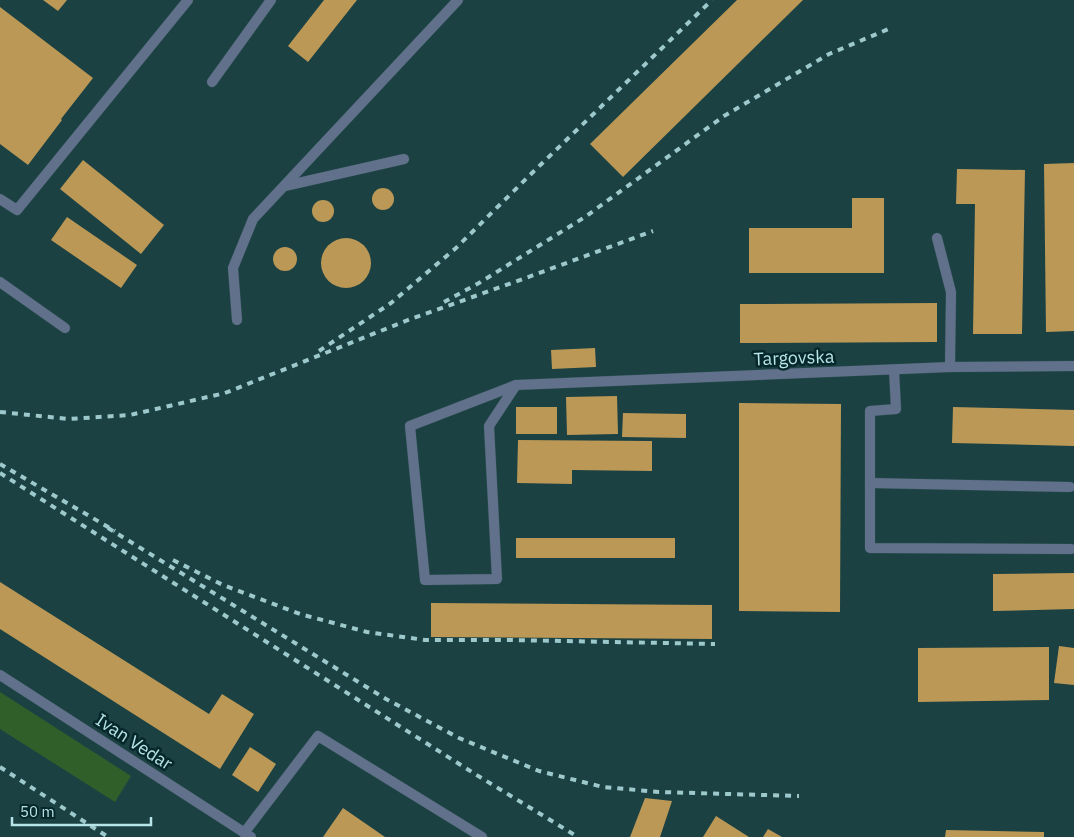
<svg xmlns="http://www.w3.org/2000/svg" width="1074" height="837" viewBox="0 0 1074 837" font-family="'IBM Plex Sans',sans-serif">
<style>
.built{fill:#1b4143}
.forest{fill:#305f2a}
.building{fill:#bb9856}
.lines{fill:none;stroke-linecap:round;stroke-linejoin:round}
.service-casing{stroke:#2c4f51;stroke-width:11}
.minor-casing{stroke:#2c4f51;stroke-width:11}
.service{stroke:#62718b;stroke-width:10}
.minor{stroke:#62718b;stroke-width:10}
.rail{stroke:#9dc9cc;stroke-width:4;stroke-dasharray:6 6;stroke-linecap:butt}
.labels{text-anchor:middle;stroke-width:5;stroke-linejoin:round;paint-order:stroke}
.street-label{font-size:18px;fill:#b6e4e7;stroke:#07282b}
</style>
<rect width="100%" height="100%" fill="#123335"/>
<!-- built -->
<rect class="built" x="0" y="0" width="1074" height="837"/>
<!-- forest -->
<path class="forest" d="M0 692 131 776 115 802 0 729Z"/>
<!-- building -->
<g class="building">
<path d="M43 0H67L58 11Z"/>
<path d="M324 0H357L308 62 288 46Z"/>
<path d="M737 0H803L623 177 590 144Z"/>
<path d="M0 7 93 78 61 119 62 120 28 165 0 144Z"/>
<path d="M83 160 164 225 141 254 60 189Z"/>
<path d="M1074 163V331L1046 332 1044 164Z"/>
<path d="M957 169 1025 170 1022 334H973L975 204H956Z"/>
<circle cx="383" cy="199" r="11"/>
<path d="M852 198H884V273H749V228H852Z"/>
<circle cx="323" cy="211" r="11"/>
<path d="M67 217 137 265 121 288 51 240Z"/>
<circle cx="346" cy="263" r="25"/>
<circle cx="285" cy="259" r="12"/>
<path d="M937 303V342L740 343V304Z"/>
<path d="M595 348 596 367 552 369 551 350Z"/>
<path d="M617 396 618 434 567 435 566 397Z"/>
<path d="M739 403 841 404 840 612 739 611Z"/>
<rect x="516" y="407" width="41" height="27"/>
<path d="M953 407 1074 410V446L952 443Z"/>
<path d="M623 413 686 414V438L622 437Z"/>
<path d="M518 440 652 441V471L572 470V484L517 483Z"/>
<rect x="516" y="538" width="159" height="20"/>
<path d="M1074 573V609L993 611V574Z"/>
<path d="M0 582 209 714 222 694 254 714 220 769 0 629Z"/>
<path d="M431 603 712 605V639L431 637Z"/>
<path d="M1059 646 1074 648V685L1054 683Z"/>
<path d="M1049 647V700L918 702V648Z"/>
<path d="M250 747 276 764 258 792 232 775Z"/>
<path d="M645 798 672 801 660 837H630Z"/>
<path d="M343 808 385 837H323Z"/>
<path d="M716 816 749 837H703Z"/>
<path d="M768 829 782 837H763Z"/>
<path d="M946 830 1044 832V837H945Z"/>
</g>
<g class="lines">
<!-- service casing -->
<g class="service-casing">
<g id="service">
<path d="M212 82 271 0"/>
<path d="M285 186 404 159"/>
<path d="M0 199 17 210 188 0"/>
<path d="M937 238 951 292 950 367"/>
<path d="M0 282 65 328"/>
<path d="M237 320 233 268 253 219 458 0"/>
<path d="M894 370 896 409 870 411V548L1071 549"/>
<path d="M516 385 489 426 497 579 425 580 410 426Z"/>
<path d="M870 483 1070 487"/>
<path d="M244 833 318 736 482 837"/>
</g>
</g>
<!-- minor casing -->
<g class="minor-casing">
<g id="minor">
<path d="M516 385 950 367 1074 366"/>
<path d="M0 675 251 837"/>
</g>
</g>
<!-- service -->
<use href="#service" class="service"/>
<!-- minor -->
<use href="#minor" class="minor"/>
<!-- rail -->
<g class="rail">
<path d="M444 302 479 283 585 217 724 116 829 54 891 28"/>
<path d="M319 351 391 303 456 248 531 174 712 0"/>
<path d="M0 412 69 419 130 415 225 393 408 320 523 279 653 231"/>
<path d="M0 464 115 531"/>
<path d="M0 473 475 774 578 837"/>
<path d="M108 528 386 699 459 738 539 771 603 787 659 792 799 796"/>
<path d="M173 560 223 585 300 614 367 632 425 640H511L715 644"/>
<path d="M0 767 108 837"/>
</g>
</g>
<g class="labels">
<!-- street labels -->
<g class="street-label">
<text transform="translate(794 358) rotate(-2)" y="6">Targovska</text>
<text transform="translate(134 742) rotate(33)" y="6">Ivan Vedar</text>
</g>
</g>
<!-- scale -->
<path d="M12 817v8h139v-8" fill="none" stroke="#b6e4e7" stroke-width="2.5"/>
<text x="20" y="817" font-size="15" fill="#b6e4e7" stroke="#07282b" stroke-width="4" paint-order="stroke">50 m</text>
</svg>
